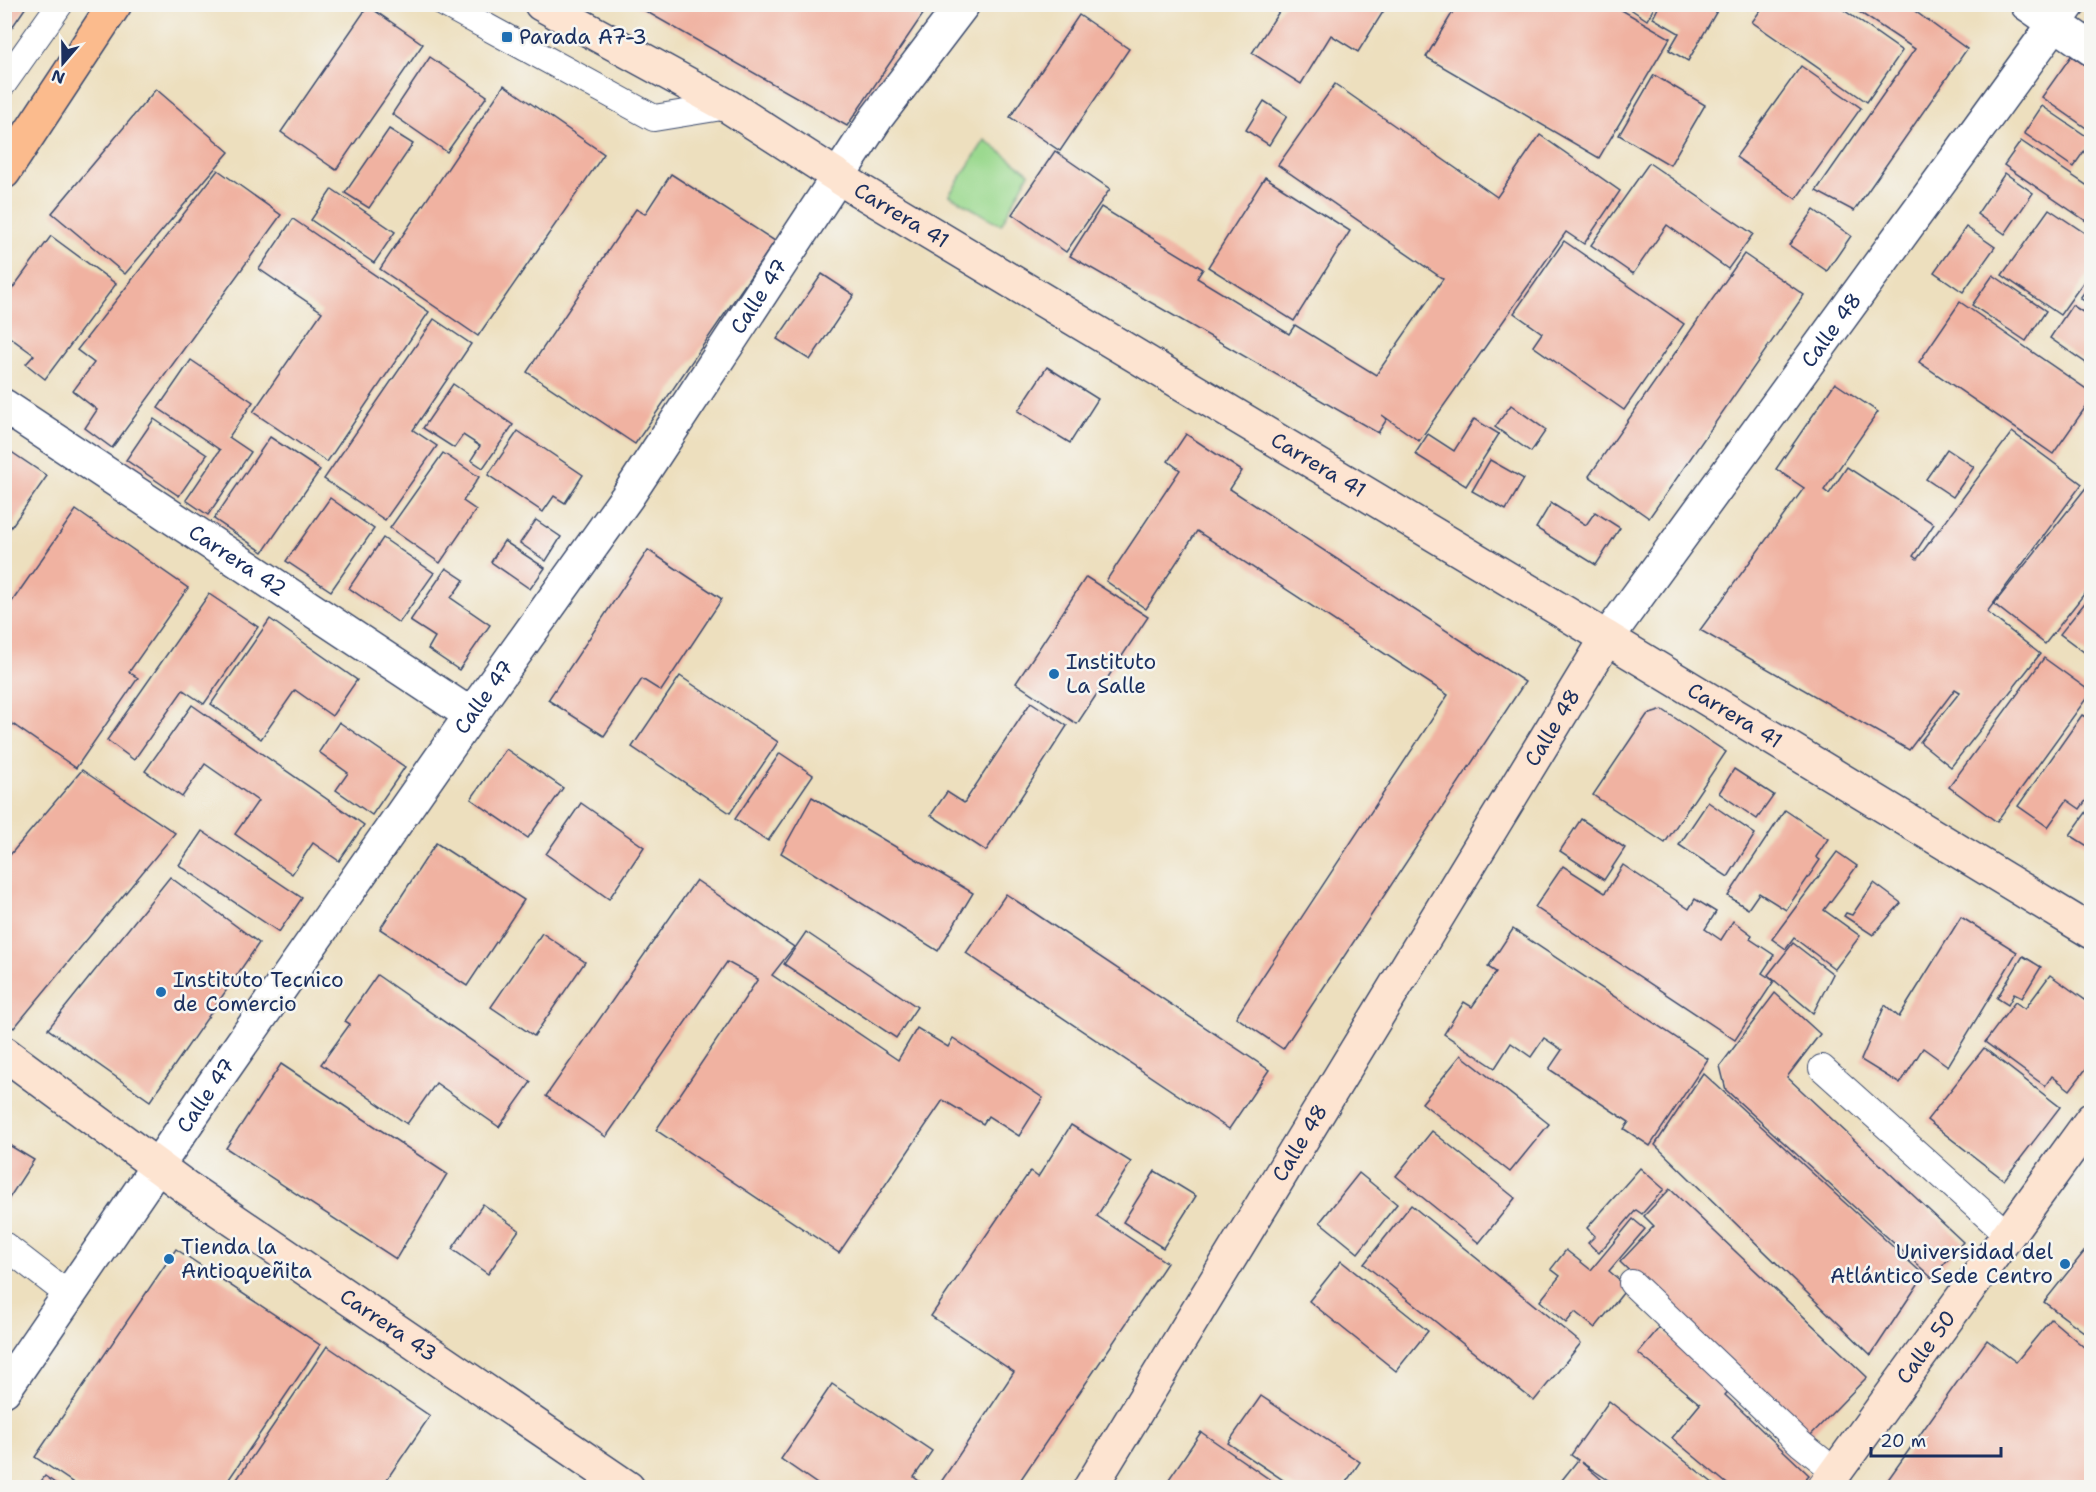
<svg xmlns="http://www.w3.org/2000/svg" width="2096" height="1492" viewBox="0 0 2096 1492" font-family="'Shantell Sans',sans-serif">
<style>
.green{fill:#9bd98f;stroke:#5b8476;stroke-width:1.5}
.building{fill:#f0b2a1}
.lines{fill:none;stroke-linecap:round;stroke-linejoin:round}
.lane-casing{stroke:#3a496c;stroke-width:28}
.street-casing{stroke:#3a496c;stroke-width:36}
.secondary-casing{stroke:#3a496c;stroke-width:36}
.primary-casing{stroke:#3a496c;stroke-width:36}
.lane{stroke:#fff;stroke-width:26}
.street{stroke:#fff;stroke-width:33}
.secondary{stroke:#fde4d1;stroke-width:33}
.primary{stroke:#fbbb8d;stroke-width:33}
.poi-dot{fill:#1f6fb2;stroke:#f6f6f2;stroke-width:2}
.labels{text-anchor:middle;stroke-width:5;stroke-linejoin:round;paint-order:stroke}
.poi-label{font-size:21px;fill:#1b2f5e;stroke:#f6f6f2;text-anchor:start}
.street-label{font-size:21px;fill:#1b2f5e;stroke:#f6f6f2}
</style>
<rect width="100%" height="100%" fill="#f6f6f2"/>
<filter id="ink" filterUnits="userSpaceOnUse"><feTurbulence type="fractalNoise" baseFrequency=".0167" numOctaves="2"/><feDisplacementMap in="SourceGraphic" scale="12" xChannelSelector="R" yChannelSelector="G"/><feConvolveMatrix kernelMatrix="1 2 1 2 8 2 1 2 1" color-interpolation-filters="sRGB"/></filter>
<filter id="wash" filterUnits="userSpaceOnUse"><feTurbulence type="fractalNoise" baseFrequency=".008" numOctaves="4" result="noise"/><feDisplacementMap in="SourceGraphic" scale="24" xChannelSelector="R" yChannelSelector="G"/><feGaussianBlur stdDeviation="1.35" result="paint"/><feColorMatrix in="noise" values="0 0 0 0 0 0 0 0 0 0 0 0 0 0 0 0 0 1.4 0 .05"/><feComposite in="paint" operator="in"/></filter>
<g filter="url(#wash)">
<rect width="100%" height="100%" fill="#eddfbe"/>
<!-- green -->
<path class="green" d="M985 140 1029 173 1001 225 949 195Z"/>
<g id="blocks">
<!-- building -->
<g class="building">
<path d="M4 4H28L4 39Z"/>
<path d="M633 4H930L847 126Z"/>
<path d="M1284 4H1388L1358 52 1331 35 1301 84 1252 53Z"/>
<path d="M1623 4H1656L1647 20Z"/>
<path d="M1660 4H1721L1688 61 1669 50 1679 33 1653 18Z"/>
<path d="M1765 4H1835L1902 51 1867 102 1752 22Z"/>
<path d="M1847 4H1905L1967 49 1854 211 1816 191 1915 49Z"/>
<path d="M1457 5H1613L1670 38 1599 158 1426 57Z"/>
<path d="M368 6 423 44 336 170 281 132Z"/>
<path d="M1079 15 1129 49 1060 151 1010 117Z"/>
<path d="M2071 56 2092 70V132L2042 97Z"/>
<path d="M430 57 487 96 447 152 392 114Z"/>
<path d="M1801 66 1861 108 1796 199 1736 157Z"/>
<path d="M1654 75 1705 105 1670 165 1619 135Z"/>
<path d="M1335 84 1497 197 1540 135 1620 191 1584 244 1566 232 1419 441 1382 415 1387 419 1378 433 1070 256 1101 207 1203 269 1197 278 1289 334 1295 325 1376 375 1443 279 1278 165Z"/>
<path d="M504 85 604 154 478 336 380 269Z"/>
<path d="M156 89 229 152 125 274 52 213Z"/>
<path d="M1264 101 1287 116 1269 145 1246 130Z"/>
<path d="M2042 106 2092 140 2073 167 2024 133Z"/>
<path d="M389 129 413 144 369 208 345 193Z"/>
<path d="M2021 141 2092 189V225L2004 165Z"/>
<path d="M1055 151 1110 189 1066 252 1012 214Z"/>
<path d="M1649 163 1753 234 1728 269 1667 225 1633 274 1591 245Z"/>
<path d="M218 170 281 215 112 448 85 428 97 410 73 391 94 363 77 350Z"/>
<path d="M2005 173 2033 193 2005 234 1977 214Z"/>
<path d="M671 174 775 241 635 444 527 372 636 209 645 214Z"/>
<path d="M1265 177 1350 231 1294 321 1208 267Z"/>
<path d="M332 189 395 232 374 263 311 220Z"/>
<path d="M2049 209 2092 238V270L2060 315 2002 275Z"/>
<path d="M1814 210 1851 236 1827 271 1789 245Z"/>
<path d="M293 219 429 312 327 462 253 412 322 312 259 269Z"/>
<path d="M1966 227 1995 247 1963 292 1934 272Z"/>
<path d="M51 236 116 284 45 379 26 364 34 355 4 333V300Z"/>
<path d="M1564 241 1684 324 1624 410 1533 346 1542 333 1514 313Z"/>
<path d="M1744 254 1804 295 1649 518 1589 476Z"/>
<path d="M822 274 854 295 810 360 777 339Z"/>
<path d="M1993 275 2046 311 2026 341 1972 305Z"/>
<path d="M2092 282V306L2080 298Z"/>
<path d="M1960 302 2092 393V398L2053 454 1919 362Z"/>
<path d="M2072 305 2092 318V367L2050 338Z"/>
<path d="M434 319 471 344 413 430 437 446 385 520 324 479Z"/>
<path d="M191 360 253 402 229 437 251 452 208 515 186 500 220 450 158 408Z"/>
<path d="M1047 367 1098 399 1070 443 1018 411Z"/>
<path d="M1835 383 1878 412 1824 490 1829 494 1847 467 1934 524 1913 556 1917 559 2012 432 2082 484 1987 612 2040 654 1951 767 1920 742 1960 692 1955 689 1909 750 1700 630 1804 488 1776 469Z"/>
<path d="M453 384 513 425 483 468 471 460 480 446 463 435 454 448 423 428Z"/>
<path d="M1511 405 1546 430 1531 452 1495 427Z"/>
<path d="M154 419 207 455 179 496 126 460Z"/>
<path d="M1474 419 1499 434 1466 486 1415 454 1428 434 1454 451Z"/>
<path d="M518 431 583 475 565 503 554 496 543 512 488 475Z"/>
<path d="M1186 434 1242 471 1230 489 1525 682 1283 1049 1236 1017 1448 695 1197 531 1146 609 1106 581 1180 470 1168 461Z"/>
<path d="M270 437 320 470 263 552 214 519Z"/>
<path d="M4 447 47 476 4 537Z"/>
<path d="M1947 449 1974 467 1953 497 1926 479Z"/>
<path d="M443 453 479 477 463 501 476 510 440 563 390 528Z"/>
<path d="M1490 460 1524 479 1506 510 1472 491Z"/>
<path d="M2092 480V584L2045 644 1994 604Z"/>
<path d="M330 498 374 529 331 591 286 561Z"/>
<path d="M1551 503 1586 525 1595 512 1620 528 1596 565 1536 528Z"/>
<path d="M76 510 188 588 129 672 138 678 76 768 4 718V613Z"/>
<path d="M536 520 561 537 546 561 520 543Z"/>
<path d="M383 538 434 573 399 623 349 588Z"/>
<path d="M504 541 545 568 530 589 491 562Z"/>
<path d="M648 550 722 599 661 691 642 679 604 736 548 700Z"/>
<path d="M446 568 464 580 451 598 490 625 459 670 428 649 435 637 410 621Z"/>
<path d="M1086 577 1148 617 1077 724 1016 683Z"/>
<path d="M209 594 258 627 204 704 183 690 134 760 107 740Z"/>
<path d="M2092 594V658L2060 634Z"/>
<path d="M270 619 357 680 332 716 295 690 261 739 211 704Z"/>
<path d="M2044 658 2091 692 1997 822 1949 787Z"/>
<path d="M680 676 778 742 730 813 632 747Z"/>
<path d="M1031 702 1067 726 986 851 931 815 947 792 964 803Z"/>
<path d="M192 705 364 825 339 861 313 843 292 874 235 834 258 801 205 764 182 797 145 771Z"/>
<path d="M1663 710 1726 752 1665 843 1593 795 1647 715Z"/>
<path d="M2082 715 2092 721V792L2080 809 2067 800 2048 827 2018 806Z"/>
<path d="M339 722 405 767 372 815 336 790 348 773 319 752Z"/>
<path d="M506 749 563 788 528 838 471 799Z"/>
<path d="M780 753 813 775 768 841 735 819Z"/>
<path d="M1734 769 1774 795 1757 819 1719 793Z"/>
<path d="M82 770 175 833 14 1028 4 1020V862Z"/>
<path d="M812 797 973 893 938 951 781 853Z"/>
<path d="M1708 802 1755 834 1728 877 1679 845Z"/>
<path d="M581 803 644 847 609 899 546 854Z"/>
<path d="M2092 804V849L2070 835Z"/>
<path d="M1785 810 1828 839 1816 857 1820 860 1786 910 1759 893 1748 909 1728 896Z"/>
<path d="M1581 819 1625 848 1604 880 1560 851Z"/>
<path d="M202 831 302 898 279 932 179 865Z"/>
<path d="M436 843 524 900 467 986 380 929Z"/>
<path d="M1837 852 1857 866 1824 910 1860 936 1835 969 1794 938 1786 949 1772 939Z"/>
<path d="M1623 865 1689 909 1695 899 1716 912 1705 929 1721 940 1733 921 1752 935 1750 939 1774 955 1762 973 1774 981 1735 1040 1535 907 1563 866 1605 893Z"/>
<path d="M170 877 259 943 150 1101 48 1029Z"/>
<path d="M696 880 794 947 772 975 898 1060 917 1028 948 1047 953 1038 1043 1098 1019 1136 988 1116 983 1124 943 1100 839 1253 656 1130 758 979 727 962 606 1137 546 1096Z"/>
<path d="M1874 883 1901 903 1873 935 1844 916 1846 913 1852 915Z"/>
<path d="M1006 894 1269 1070 1229 1129 966 953Z"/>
<path d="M1961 917 2017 952 1948 1066 1923 1048 1900 1084 1861 1060 1885 1005 1899 1017Z"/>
<path d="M1513 929 1708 1059 1650 1146 1624 1129 1629 1122 1549 1069 1562 1050 1544 1038 1531 1057 1511 1043 1495 1068 1444 1034 1464 1002 1472 1007 1496 972 1488 967Z"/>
<path d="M806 932 917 1007 896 1038 784 964Z"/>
<path d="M542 933 585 962 534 1036 491 1007Z"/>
<path d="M1793 943 1833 974 1813 1013 1768 975Z"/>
<path d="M2023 956 2041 967 2022 998 2014 994 2008 1005 1997 998Z"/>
<path d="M377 975 531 1082 499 1127 436 1083 407 1124 321 1064 350 1024 345 1021Z"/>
<path d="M2050 975 2092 1005V1061L2070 1090 2052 1076 2045 1086 1985 1042 2015 1002 2025 1009Z"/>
<path d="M1775 993 1820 1034 1787 1077 1963 1242 1932 1278 1726 1090 1720 1066Z"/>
<path d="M1984 1048 2060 1107 2004 1180 1927 1120Z"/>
<path d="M1461 1055 1549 1124 1510 1172 1422 1103Z"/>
<path d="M281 1064 447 1174 396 1259 226 1148Z"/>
<path d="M1703 1073 1924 1275 1871 1355 1655 1145Z"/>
<path d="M1071 1125 1131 1162 1097 1216 1167 1263 1015 1488H937L1014 1372 931 1316 1030 1171 1038 1177Z"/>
<path d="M1432 1131 1515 1198 1479 1243 1396 1176Z"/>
<path d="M4 1142 34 1160 4 1206Z"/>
<path d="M1640 1168 1664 1189 1642 1214 1636 1210 1599 1253 1588 1243 1595 1236 1587 1228Z"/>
<path d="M1155 1171 1196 1196 1163 1248 1123 1222Z"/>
<path d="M1359 1173 1397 1204 1358 1253 1320 1222Z"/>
<path d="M1670 1189 1867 1377 1806 1440 1620 1262 1654 1226 1644 1216Z"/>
<path d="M483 1204 519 1230 488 1274 452 1249Z"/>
<path d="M1411 1205 1581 1343 1534 1401 1364 1264Z"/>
<path d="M1633 1219 1645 1229 1609 1271 1628 1287 1595 1328 1575 1312 1566 1323 1540 1301 1560 1276 1551 1269 1566 1250 1591 1270Z"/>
<path d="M2092 1242V1338L2044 1302Z"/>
<path d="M176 1249 320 1345 223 1488H81L35 1457Z"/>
<path d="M1341 1261 1428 1331 1396 1371 1309 1301Z"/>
<path d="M2051 1319 2092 1354V1488H1882L1987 1340 2016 1362Z"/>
<path d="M1659 1328 1732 1387 1725 1395 1809 1475 1797 1488H1732L1672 1438 1700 1404 1638 1353Z"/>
<path d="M327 1346 430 1416 381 1488H231Z"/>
<path d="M832 1384 932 1451 914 1477 928 1488H823L781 1459Z"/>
<path d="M1261 1396 1360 1462 1342 1488H1295L1228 1443Z"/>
<path d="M1609 1401 1719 1488H1620L1581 1462 1601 1479 1594 1488H1571L1562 1480 1578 1460 1571 1455Z"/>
<path d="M1201 1432 1282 1488H1181L1169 1479Z"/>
<path d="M45 1476 62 1488H36Z"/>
</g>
</g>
</g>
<g filter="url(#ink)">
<use href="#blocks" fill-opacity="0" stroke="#3a496c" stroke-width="1.5"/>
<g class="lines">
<!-- lane casing -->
<g class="lane-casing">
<g id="lane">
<path d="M445 4 654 118 728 106"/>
<path d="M4 83 60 4"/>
<path d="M1822 1068 2008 1235"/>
<path d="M4 1245 70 1296"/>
<path d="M1632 1283 1801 1444 1836 1472"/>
</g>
</g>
<!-- street casing -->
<g class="street-casing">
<g id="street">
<path d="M2027 4 2092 49"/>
<path id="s1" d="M4 406 471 715"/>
<path id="s2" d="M1607 638 2069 4"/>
<path id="s3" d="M4 1390 219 1076 471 715 627 497 877 117 963 4"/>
</g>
</g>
<!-- secondary casing -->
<g class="secondary-casing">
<g id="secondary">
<path id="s4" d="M541 4 728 106 859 190 1607 638 2092 932"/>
<path id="s5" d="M4 1053 187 1188 628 1488"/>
<path id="s6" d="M1090 1488 1607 638"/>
<path id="s7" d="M1824 1488 2092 1119"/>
</g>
</g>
<!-- primary casing -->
<g class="primary-casing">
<path id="primary" d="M4 172 115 4"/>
</g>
<!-- lane -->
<use href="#lane" class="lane"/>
<!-- street -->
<use href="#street" class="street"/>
<!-- secondary -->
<use href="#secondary" class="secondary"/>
<!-- primary -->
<use href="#primary" class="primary"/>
</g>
</g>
<!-- markers -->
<g class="poi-dot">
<rect x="501" y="31" width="12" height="12" rx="3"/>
<circle cx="1054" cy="674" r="6"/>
<circle cx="161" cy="992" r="6"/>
<circle cx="169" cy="1259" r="6"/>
<circle cx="2065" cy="1264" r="6"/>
</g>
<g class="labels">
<!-- poi labels -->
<g class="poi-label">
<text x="519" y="44">Parada A7-3</text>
<text x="1066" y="669">Instituto<tspan x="1066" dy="24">La Salle</tspan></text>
<text x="173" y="987">Instituto Tecnico<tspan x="173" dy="24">de Comercio</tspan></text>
<text x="181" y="1254">Tienda la<tspan x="181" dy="24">Antioqueñita</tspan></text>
<text x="2053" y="1259" text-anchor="end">Universidad del<tspan x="2053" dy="24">Atlántico Sede Centro</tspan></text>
</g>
<!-- street labels -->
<g class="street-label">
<text dy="7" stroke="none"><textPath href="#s4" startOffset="418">Carrera 41</textPath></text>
<text dy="7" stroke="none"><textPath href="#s3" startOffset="1329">Calle 47</textPath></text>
<text dy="7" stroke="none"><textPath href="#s2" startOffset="381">Calle 48</textPath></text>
<text dy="7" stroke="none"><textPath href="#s4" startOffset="904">Carrera 41</textPath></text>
<text dy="7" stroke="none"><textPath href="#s1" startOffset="280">Carrera 42</textPath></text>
<text dy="7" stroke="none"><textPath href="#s3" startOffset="843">Calle 47</textPath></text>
<text dy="7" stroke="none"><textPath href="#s4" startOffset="1390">Carrera 41</textPath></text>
<text dy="7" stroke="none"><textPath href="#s6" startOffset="890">Calle 48</textPath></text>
<text dy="7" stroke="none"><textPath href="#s3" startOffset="357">Calle 47</textPath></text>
<text dy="7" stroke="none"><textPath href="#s6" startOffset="404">Calle 48</textPath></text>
<text dy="7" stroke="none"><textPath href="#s5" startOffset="471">Carrera 43</textPath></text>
<text dy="7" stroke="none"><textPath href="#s7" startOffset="174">Calle 50</textPath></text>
</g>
</g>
<!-- margin -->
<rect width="2096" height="1492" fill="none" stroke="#f6f6f2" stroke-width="24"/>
<!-- north arrow -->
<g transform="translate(63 63) rotate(200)" stroke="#f6f6f2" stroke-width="4.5" paint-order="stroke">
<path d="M0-4.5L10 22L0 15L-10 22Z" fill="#1b2f5e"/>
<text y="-9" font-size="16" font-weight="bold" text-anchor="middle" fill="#1b2f5e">N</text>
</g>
<!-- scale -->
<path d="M1871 1447v9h130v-9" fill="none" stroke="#1b2f5e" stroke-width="3"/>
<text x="1880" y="1447" font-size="18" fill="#1b2f5e" stroke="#f6f6f2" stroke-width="4.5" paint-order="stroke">20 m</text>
</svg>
